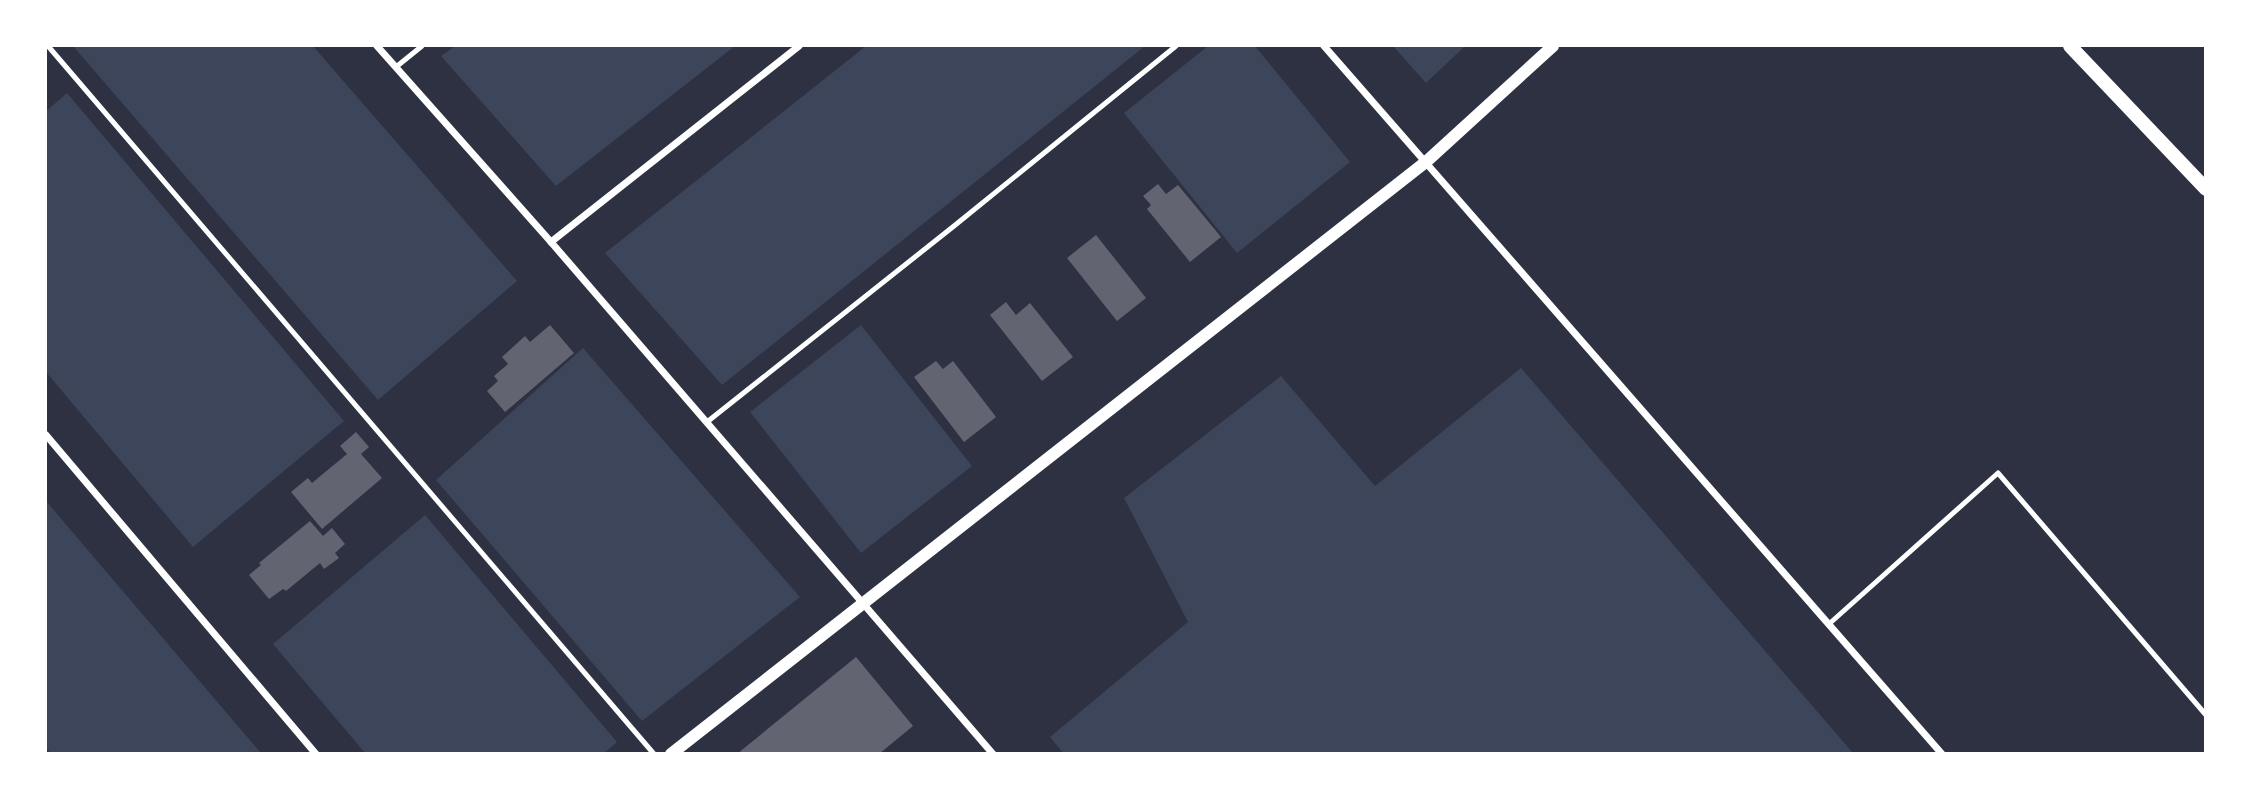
<svg xmlns="http://www.w3.org/2000/svg" width="2251" height="799" viewBox="0 0 2251 799" font-family="'Fira Sans',sans-serif">
<style>
.green{fill:#3c4559}
.building{fill:#626471}
.lines{fill:none;stroke-linecap:round;stroke-linejoin:round}
.service{stroke:#fff;stroke-width:5}
.minor{stroke:#fff;stroke-width:7}
.tertiary{stroke:#fff;stroke-width:12}
.secondary{stroke:#fff;stroke-width:14}
</style>
<rect width="100%" height="100%" fill="#2d3142"/>
<!-- green -->
<g class="green">
<path d="M73 46H313L517 281 378 400Z"/>
<path d="M455 46H735L556 186 441 56Z"/>
<path d="M866 46H1145L722 385 605 253Z"/>
<path d="M1208 46H1255L1350 162 1237 253 1124 113Z"/>
<path d="M1393 46H1465L1426 83Z"/>
<path d="M67 93 344 421 193 547 46 372V111Z"/>
<path d="M861 325 972 466 861 553 750 412Z"/>
<path d="M583 348 800 597 642 721 436 480Z"/>
<path d="M1521 368 1853 753 1064 754 1050 737 1188 622 1124 498 1281 376 1375 486Z"/>
<path d="M46 501 261 753H50L46 748Z"/>
<path d="M425 515 617 742 603 754 365 753 273 644Z"/>
</g>
<!-- building -->
<g class="building">
<path d="M1158 184 1166 194 1178 185 1221 237 1190 262 1147 209 1151 205 1143 196Z"/>
<path d="M1096 235 1146 298 1117 321 1067 258Z"/>
<path d="M1006 302 1016 315 1030 303 1073 357 1042 381 990 315Z"/>
<path d="M550 325 574 353 505 412 487 391 498 381 494 376 508 364 502 357 525 336 530 342Z"/>
<path d="M936 361 943 369 953 361 996 417 964 442 914 377Z"/>
<path d="M356 432 369 447 361 454 382 478 322 529 291 492 308 478 312 483 347 454 340 446Z"/>
<path d="M310 521 323 536 332 528 345 544 335 553 339 558 324 569 320 563 286 591 283 589 269 599 249 575 261 565 259 563Z"/>
<path d="M856 657 913 726 879 754H737Z"/>
</g>
<g class="lines">
<!-- service -->
<g class="service">
<path d="M48 46 654 754"/>
<path d="M396 67 422 46"/>
<path d="M707 422 954 226 1176 46"/>
<path d="M1829 624 1998 473 2206 715"/>
</g>
<!-- minor -->
<g class="minor">
<path d="M377 46 551 242 993 754"/>
<path d="M1324 46 1942 754"/>
<path d="M551 242 799 46"/>
<path d="M46 435 316 754"/>
</g>
<!-- tertiary -->
<path class="tertiary" d="M671 754 1427 161 1553 46"/>
<!-- secondary -->
<path class="secondary" d="M2070 46 2206 189"/>
</g>
<!-- border -->
<rect width="2251" height="799" fill="none" stroke="#ffffff" stroke-width="94"/>
</svg>
